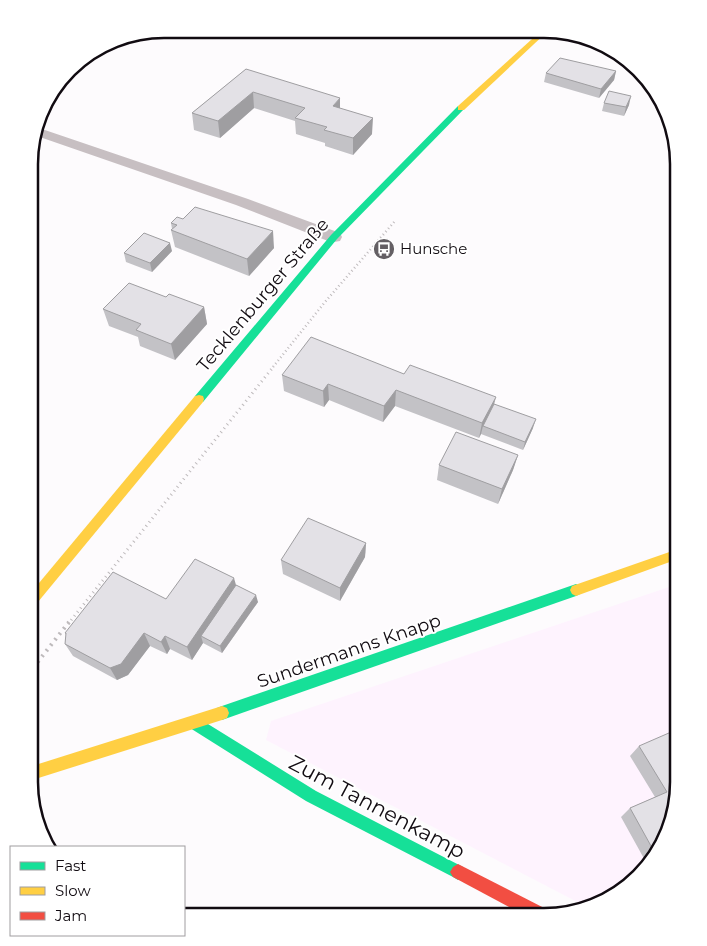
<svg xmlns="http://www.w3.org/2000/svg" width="707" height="946" viewBox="0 0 707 946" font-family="Montserrat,sans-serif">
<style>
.built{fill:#fef3fe}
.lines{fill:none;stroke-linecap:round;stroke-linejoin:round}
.path-far2{stroke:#bebabc;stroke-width:2.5;stroke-dasharray:1 3;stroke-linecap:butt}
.path-far1{stroke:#bebabc;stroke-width:3;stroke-dasharray:1 4;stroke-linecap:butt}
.path{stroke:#bebabc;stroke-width:4;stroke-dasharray:2 5;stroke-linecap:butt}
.lane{fill:#c7bfc2;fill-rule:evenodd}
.fast{fill:#16e098;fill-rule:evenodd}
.slow{fill:#ffcf43;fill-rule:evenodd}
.jam{fill:#f24e42;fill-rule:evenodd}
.wall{fill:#c3c2c6}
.shaded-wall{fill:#9f9ea1}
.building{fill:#e3e1e6;stroke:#9f9ea1}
.labels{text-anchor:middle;stroke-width:4;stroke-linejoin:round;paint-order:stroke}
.far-poi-label{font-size:15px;fill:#110b11;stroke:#fff;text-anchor:start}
.street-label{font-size:18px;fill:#110b11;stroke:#fff}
.near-street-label{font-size:21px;fill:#110b11;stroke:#fff}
.rim{fill:none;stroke:#110b11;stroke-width:2.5}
</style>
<rect width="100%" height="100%" fill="#fdfbfd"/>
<!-- built -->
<path class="built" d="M678 584V791L656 857 603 903 587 907 266 740 271 721Z"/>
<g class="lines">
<!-- path-far2 -->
<path class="path-far2" d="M273 367 325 302 395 221"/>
<!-- path-far1 -->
<path class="path-far1" d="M68 624 274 366"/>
<!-- path -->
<path class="path" d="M29 673 69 622"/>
<!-- lane -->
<path class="lane" d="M36 127 248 199 340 233 342 237 340 241 334 242 328 241 236 205 34 135Z"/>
<!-- fast -->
<g class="fast">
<path d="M458 106 465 108 337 239 203 402H195L194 399 195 396 331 235Z"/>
<path d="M576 584 580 586 582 590 580 594 576 596 222 720 217 718 215 713 217 708 222 706Z"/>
<path d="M195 716 316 791 463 867 466 872 463 877 458 880 453 877 306 801 190 728 188 723 190 718Z"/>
</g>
<!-- slow -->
<g class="slow">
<path d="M542 30H549L464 110H458V106Z"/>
<path d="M199 395 203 396 204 399 203 402 33 608 29 610V595L195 396Z"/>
<path d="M678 549V559L576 596 572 594 570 590 572 586Z"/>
<path d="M222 706 227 708 229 713 227 718 222 720 29 781V767Z"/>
</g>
<!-- jam -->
<path class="jam" d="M458 864 550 911 551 915 528 917 453 877 450 872 453 867Z"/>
</g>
<!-- wall -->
<g class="wall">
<path d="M246 69 340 108 372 134 353 155 325 146V143L296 134 295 121 254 108 220 138 194 130 192 113Z"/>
<path d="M616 71 614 80 599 98 544 82 546 73Z"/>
<path d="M604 103 629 105 624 116 602 111Z"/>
<path d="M171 223 274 248 249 276 175 247 171 230 172 229Z"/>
<path d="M172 251 152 272 126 262 124 253Z"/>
<path d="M166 297 204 307 207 324 175 360 140 346 138 337 109 326 103 309Z"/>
<path d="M404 374 494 404 533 428 523 450 481 434 479 438 395 406 383 422 329 400 324 407 284 391 282 375Z"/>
<path d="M518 455 513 470 498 504 437 480 439 465Z"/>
<path d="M366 543 365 557 340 601 283 574 281 560Z"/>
<path d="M236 585 258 602 222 653 203 643 192 660 170 649 167 654 150 646 128 675 117 680 73 656 65 644 66 635 65 633 166 599Z"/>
<path d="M639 746 678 791 656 857 647 864 621 817 630 808 655 797 630 756Z"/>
</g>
<!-- shaded-wall -->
<g class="shaded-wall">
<path d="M616 71 614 80 599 98 601 89Z"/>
<path d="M253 92 254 108 220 138 218 121Z"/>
<path d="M631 96 629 105 624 116 626 107Z"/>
<path d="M340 98V115L333 106Z"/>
<path d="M373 118 372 134 353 155V138Z"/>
<path d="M273 231 274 248 249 276 247 259Z"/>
<path d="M170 243 172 251 152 272 150 263Z"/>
<path d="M204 307 207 324 175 360 171 344Z"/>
<path d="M328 384 329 400 324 407 323 391Z"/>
<path d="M396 390 395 406 383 422 384 406Z"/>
<path d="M496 397 492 412 483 426 481 434 479 438 482 423Z"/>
<path d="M536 419 533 428 523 450 525 442Z"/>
<path d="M518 455 513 470 498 504 502 489Z"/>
<path d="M366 543 365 557 340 601V588Z"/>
<path d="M234 578 238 592 201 636 203 643 192 660 187 647Z"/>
<path d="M256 595 258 602 222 653 220 646Z"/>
<path d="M144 633 150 646 128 675 117 680 110 668Z"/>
<path d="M165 636 170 649 167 654 161 642Z"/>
</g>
<!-- building -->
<g class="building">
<path d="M560 58 616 71 601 89 546 73Z"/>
<path d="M246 69 340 98 333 106 373 118 353 138 324 130 327 127 295 118 305 108 253 92 218 121 192 113Z"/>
<path d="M609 91 631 96 626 107 604 103Z"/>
<path d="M195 207 273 231 247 259 171 230 177 225 171 223 177 217 183 219Z"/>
<path d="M144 233 170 243 150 263 124 253Z"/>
<path d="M129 283 166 297 169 294 204 307 171 344 136 330 141 324 103 309Z"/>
<path d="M311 337 404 374 410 365 496 397 482 423 396 390 384 406 328 384 323 391 282 375Z"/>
<path d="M494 404 536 419 525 442 483 426Z"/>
<path d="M456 432 518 455 502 489 439 465Z"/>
<path d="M308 518 366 543 340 588 281 560Z"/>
<path d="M195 559 234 578 187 647 165 636 161 642 144 633 121 664 110 668 65 644 66 633H65L113 572 166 599Z"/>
<path d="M236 585 256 595 220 646 201 636Z"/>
<path d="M678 729V791L656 855 630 808 667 792 639 746Z"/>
</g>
<!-- icons -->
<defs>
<g id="bus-disc" transform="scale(1.125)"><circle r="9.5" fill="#645f64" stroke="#fff"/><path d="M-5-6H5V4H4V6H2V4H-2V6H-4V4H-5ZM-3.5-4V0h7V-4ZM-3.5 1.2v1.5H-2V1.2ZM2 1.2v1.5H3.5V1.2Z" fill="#fff"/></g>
</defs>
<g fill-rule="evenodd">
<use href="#bus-disc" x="384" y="249"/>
</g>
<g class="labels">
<!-- far-poi labels -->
<g class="far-poi-label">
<text x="400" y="254">Hunsche</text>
</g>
<!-- street labels -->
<g class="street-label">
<text transform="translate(263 295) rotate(-50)" y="6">Tecklenburger Straße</text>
<text transform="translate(349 651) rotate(-19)" y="6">Sundermanns Knapp</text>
</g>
<!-- near-street labels -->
<g class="near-street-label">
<text transform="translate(377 807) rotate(28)" y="7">Zum Tannenkamp</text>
</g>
</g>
<!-- crop -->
<path d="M0 0H707V946H0ZM164 38H544A126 126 0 0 1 670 164V782A126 126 0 0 1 544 908H164A126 126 0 0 1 38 782V164A126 126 0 0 1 164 38Z" fill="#fff" fill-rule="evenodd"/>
<path class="rim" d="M164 38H544A126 126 0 0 1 670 164V782A126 126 0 0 1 544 908H164A126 126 0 0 1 38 782V164A126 126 0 0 1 164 38Z"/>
<!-- legend -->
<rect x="10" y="846" width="175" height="90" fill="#ffffff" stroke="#a09da0"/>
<rect x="20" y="862" width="25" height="8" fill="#16e098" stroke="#a09da0"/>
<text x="55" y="871" font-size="15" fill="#110b11">Fast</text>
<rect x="20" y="887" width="25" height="8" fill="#ffcf43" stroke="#a09da0"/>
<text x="55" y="896" font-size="15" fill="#110b11">Slow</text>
<rect x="20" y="912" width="25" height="8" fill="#f24e42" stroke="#a09da0"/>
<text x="55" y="921" font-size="15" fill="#110b11">Jam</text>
</svg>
